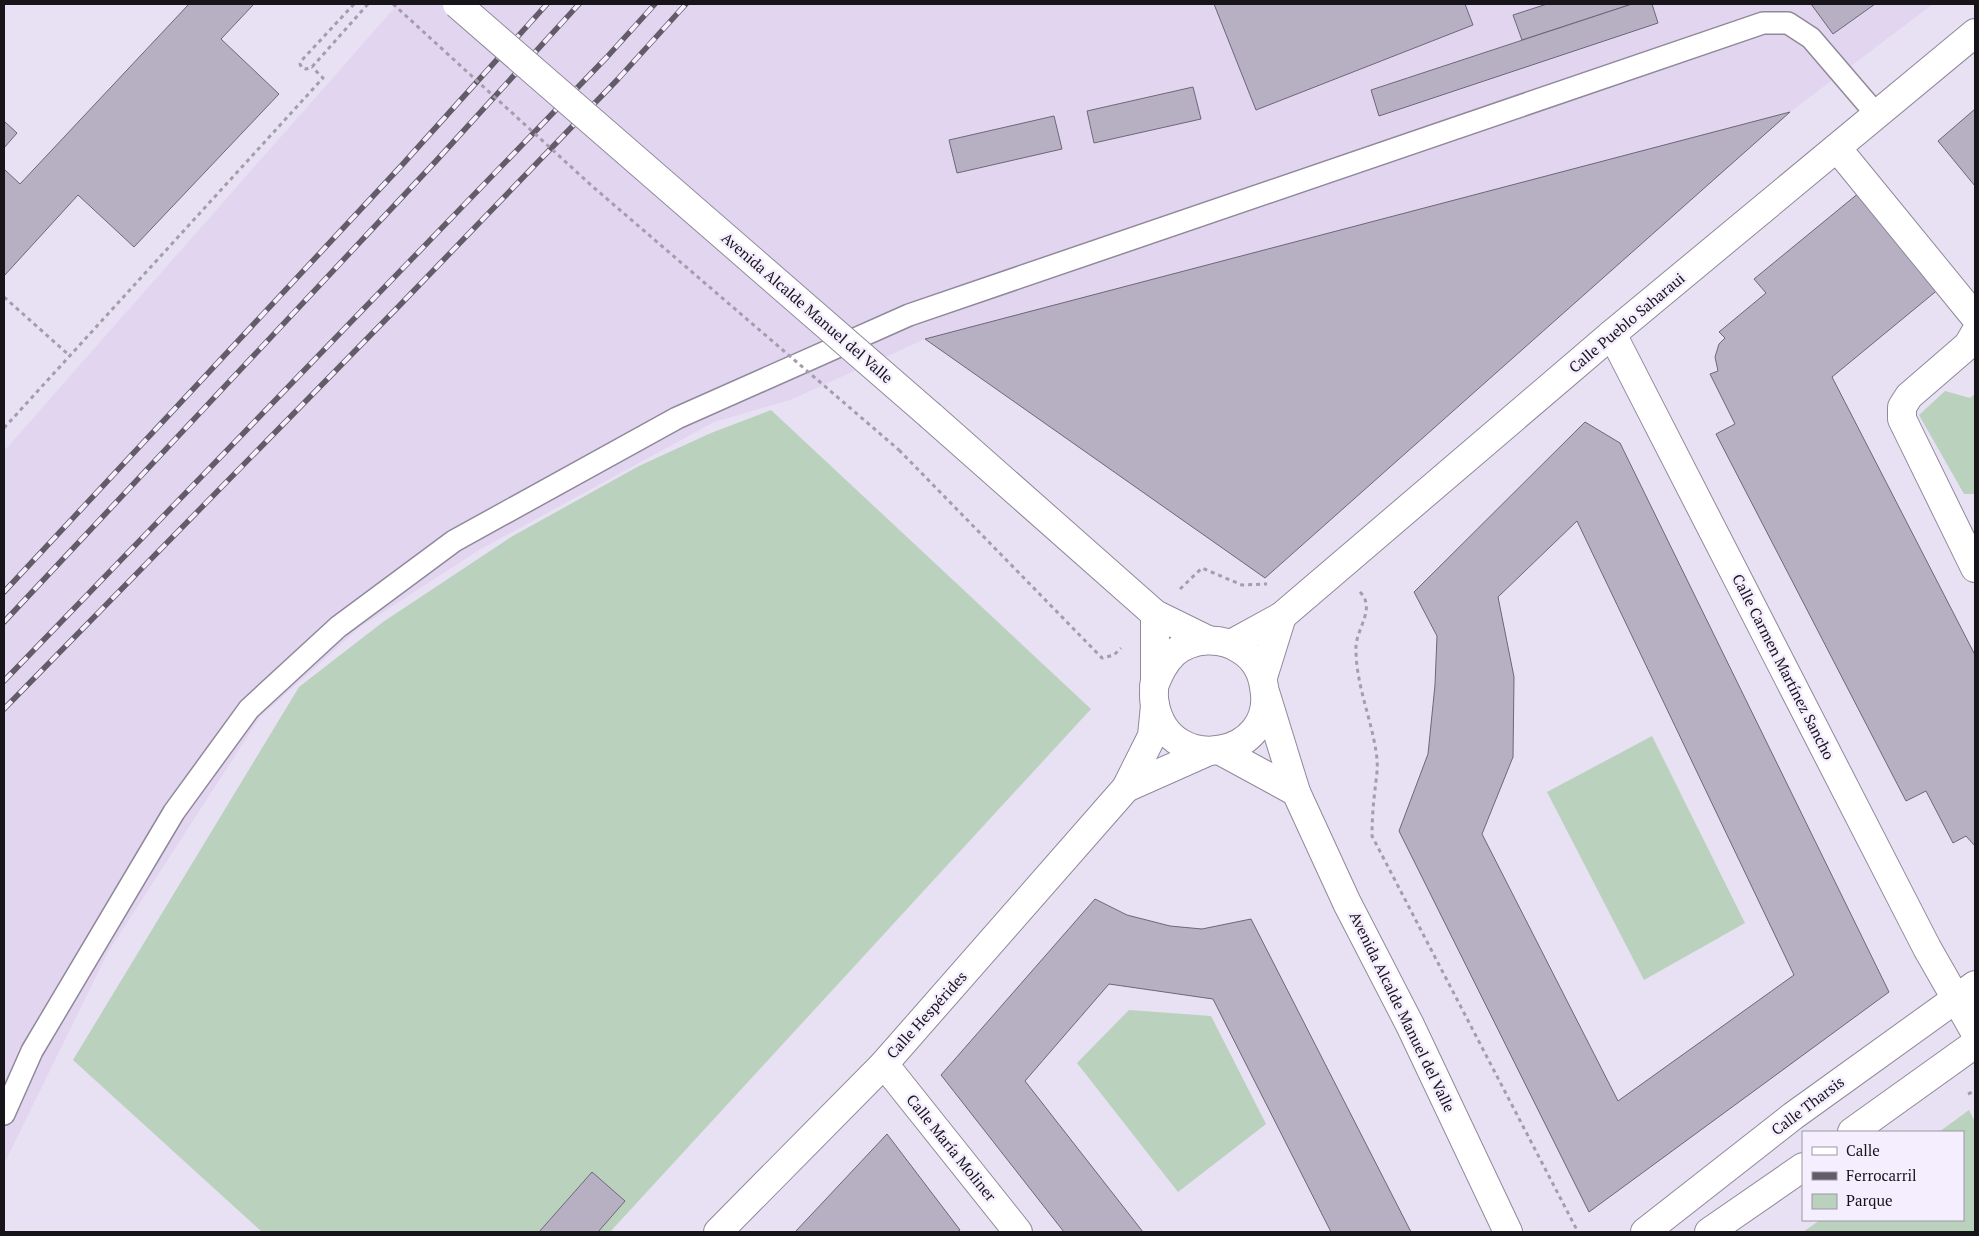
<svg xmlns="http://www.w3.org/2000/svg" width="1979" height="1236" viewBox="0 0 1979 1236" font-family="'PT Serif',serif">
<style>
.built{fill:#e1d5ef}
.green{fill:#bad2bd}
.building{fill:#b7afc2;stroke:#6e6778;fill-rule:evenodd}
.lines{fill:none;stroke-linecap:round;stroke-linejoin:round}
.lane-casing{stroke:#91899b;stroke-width:24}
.street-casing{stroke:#91899b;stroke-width:30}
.secondary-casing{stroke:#91899b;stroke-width:30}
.primary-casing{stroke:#91899b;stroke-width:30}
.path{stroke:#a49dac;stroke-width:3;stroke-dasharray:4 4;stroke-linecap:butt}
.lane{stroke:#fff;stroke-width:21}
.street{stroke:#fff;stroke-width:28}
.secondary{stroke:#fff;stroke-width:28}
.primary{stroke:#fff;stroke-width:28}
.rail-casing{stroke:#615c67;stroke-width:5.5}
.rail{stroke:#f5eefe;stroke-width:4;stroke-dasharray:11;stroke-linecap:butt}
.primary-bridge-casing{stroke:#91899b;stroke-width:30;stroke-linecap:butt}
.path-bridge{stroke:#a49dac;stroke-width:3;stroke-dasharray:4 4;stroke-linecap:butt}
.primary-bridge{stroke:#fff;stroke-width:28}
.labels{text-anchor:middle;stroke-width:5;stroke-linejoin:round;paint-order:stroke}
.street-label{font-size:15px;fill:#17141a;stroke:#f5eefe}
</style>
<rect width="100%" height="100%" fill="#e8e0f3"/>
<!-- built -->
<path class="built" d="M398 4H1933L1790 112 925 339 790 400 714 422 479 550 360 627 260 717 108 952 4 1164V451Z"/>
<!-- green -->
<g class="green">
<path d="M1945 391 1970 398 1975 394V494H1964L1919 415Z"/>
<path d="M771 410 1091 709 610 1232H262L73 1060 299 687 383 622 511 537 639 466 711 433Z"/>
<path d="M1652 736 1745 923 1644 980 1547 792Z"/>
<path d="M1129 1010 1211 1016 1266 1124 1178 1192 1077 1063Z"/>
<path d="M1969 1110 1975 1122V1232H1803L1820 1220H1963V1132H1939Z"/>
</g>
<!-- building -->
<g class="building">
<path d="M189 4H254L221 39 279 94 134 247 78 195 4 276V169L20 184Z"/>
<path d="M1214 4H1465L1473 25 1256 110Z"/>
<path d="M1547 4H1632L1522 40 1513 15Z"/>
<path d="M1632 4H1652L1658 23 1379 116 1371 90Z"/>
<path d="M1811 4H1875L1833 34Z"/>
<path d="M1193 87 1201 119 1094 143 1087 111Z"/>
<path d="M1975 109V186L1938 141Z"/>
<path d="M1790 112 1265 578 925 339Z"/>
<path d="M1054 116 1062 149 957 173 949 140Z"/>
<path d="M4 121 17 133 4 148Z"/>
<path d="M1860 192 1940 288 1832 377 1975 655V846L1966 836 1953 843 1926 791 1906 801 1716 434 1735 424 1710 374 1718 371 1715 357 1719 344 1725 338 1719 332 1766 293 1754 279Z"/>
<path d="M1585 422 1620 443 1889 992 1589 1212 1399 831 1428 754 1435 685 1437 636 1414 592ZM1577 521 1794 975 1618 1101 1482 834 1513 757 1514 677 1498 597Z"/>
<path d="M1095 899 1127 915 1170 926 1202 929 1251 919 1411 1232H1331L1213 999 1109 984 1025 1081 1143 1232H1064L941 1075Z"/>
<path d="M887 1134 960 1230 957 1232H795Z"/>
<path d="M592 1172 625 1201 598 1232H539Z"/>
</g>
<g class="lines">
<!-- lane casing -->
<g class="lane-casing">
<path id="lane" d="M4 1114 32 1051 174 812 249 709 338 627 454 541 677 418 909 315 1763 23H1788L1811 38 1877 115"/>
</g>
<!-- street casing -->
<g class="street-casing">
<g id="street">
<path d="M1837 148 1975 317"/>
<path d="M1975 333 1968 345 1909 396 1902 407V419L1975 568"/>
<path d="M1612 334 1927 948 1975 1032"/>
<path d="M884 1064 1018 1232"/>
</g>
</g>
<!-- secondary casing -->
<g class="secondary-casing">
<g id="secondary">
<path d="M1231 644 1282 616 1612 334 1975 33"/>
<path d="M1263 677 1282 616"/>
<path d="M1126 788 1207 752"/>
<path d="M1852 1132 1975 1044"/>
<path d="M718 1232 884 1064 1126 788 1152 736 1155 705"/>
<path d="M1645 1232 1793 1116 1975 985"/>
<path d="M1709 1232 1803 1167"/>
</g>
</g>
<!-- primary casing -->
<g class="primary-casing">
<g id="primary">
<path d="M931 416 1155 614 1208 640"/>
<path d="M1154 686C1159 674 1164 662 1174 653 1192 638 1221 636 1241 650 1254 658 1262 672 1264 687 1278 757 1170 778 1155 705 1153 697 1154 687 1155 679 1155 657 1155 636 1155 614"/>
<path d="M1266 695 1296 792 1347 903 1410 1025 1508 1232"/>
<path d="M1219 750 1296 792"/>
</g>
</g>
<!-- path -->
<g class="path">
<path d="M354 4 302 60 300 64 302 68 306 69 312 67 368 4"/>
<path d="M4 297 70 356"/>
<path d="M4 428 323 78 312 67"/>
<path d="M899 450 1102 658 1114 655 1121 648"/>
<path d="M1180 589 1202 568 1242 585 1267 584"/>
<path d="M1360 592C1376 608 1357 628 1356 646 1355 685 1373 721 1377 759 1378 769 1376 780 1375 790 1373 806 1372 821 1372 836L1578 1232"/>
<path d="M1968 1094 1975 1091"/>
</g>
<!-- lane -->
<use href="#lane" class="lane"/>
<!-- street -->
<use href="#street" class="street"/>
<!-- secondary -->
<use href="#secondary" class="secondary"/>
<!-- primary -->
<use href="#primary" class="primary"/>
<!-- rail casing -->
<g class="rail-casing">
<g id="rail">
<path d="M4 592 402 165 547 4"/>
<path d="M4 622 436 161 579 4"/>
<path d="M4 681 607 57 655 4"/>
<path d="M4 709 400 305 618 79 686 4"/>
</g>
</g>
<!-- rail -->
<use href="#rail" class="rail"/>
<!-- primary-bridge casing -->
<g class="primary-bridge-casing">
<path id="primary-bridge" d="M457 4 931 416"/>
</g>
<!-- path-bridge -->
<path class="path-bridge" d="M393 4 592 186 899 450"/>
<!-- primary-bridge -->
<use href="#primary-bridge" class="primary-bridge"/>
</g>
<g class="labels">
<!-- street labels -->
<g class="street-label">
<text transform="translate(807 308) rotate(41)" y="5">Avenida Alcalde Manuel del Valle</text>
<text transform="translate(1627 323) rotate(-40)" y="5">Calle Pueblo Saharaui</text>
<text transform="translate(1783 667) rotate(63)" y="5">Calle Carmen Martínez Sancho</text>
<text transform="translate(1402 1012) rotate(64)" y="5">Avenida Alcalde Manuel del Valle</text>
<text transform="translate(927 1015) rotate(-48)" y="5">Calle Hespérides</text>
<text transform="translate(1808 1106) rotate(-37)" y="5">Calle Tharsis</text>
<text transform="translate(951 1148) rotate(51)" y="5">Calle María Moliner</text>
</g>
</g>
<!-- border -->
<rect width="1979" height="1236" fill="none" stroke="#17141a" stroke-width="10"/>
<!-- legend -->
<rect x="1802" y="1131" width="162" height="90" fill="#f5eefe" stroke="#9c97a3"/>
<rect x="1812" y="1147" width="25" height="8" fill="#ffffff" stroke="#9c97a3"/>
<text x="1846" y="1156" font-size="15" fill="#17141a">Calle</text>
<rect x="1812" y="1172" width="25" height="8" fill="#615c67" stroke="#9c97a3"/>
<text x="1846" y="1181" font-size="15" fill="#17141a">Ferrocarril</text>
<rect x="1812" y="1194" width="25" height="15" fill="#bad2bd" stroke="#9c97a3"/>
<text x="1846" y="1206" font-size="15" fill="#17141a">Parque</text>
</svg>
